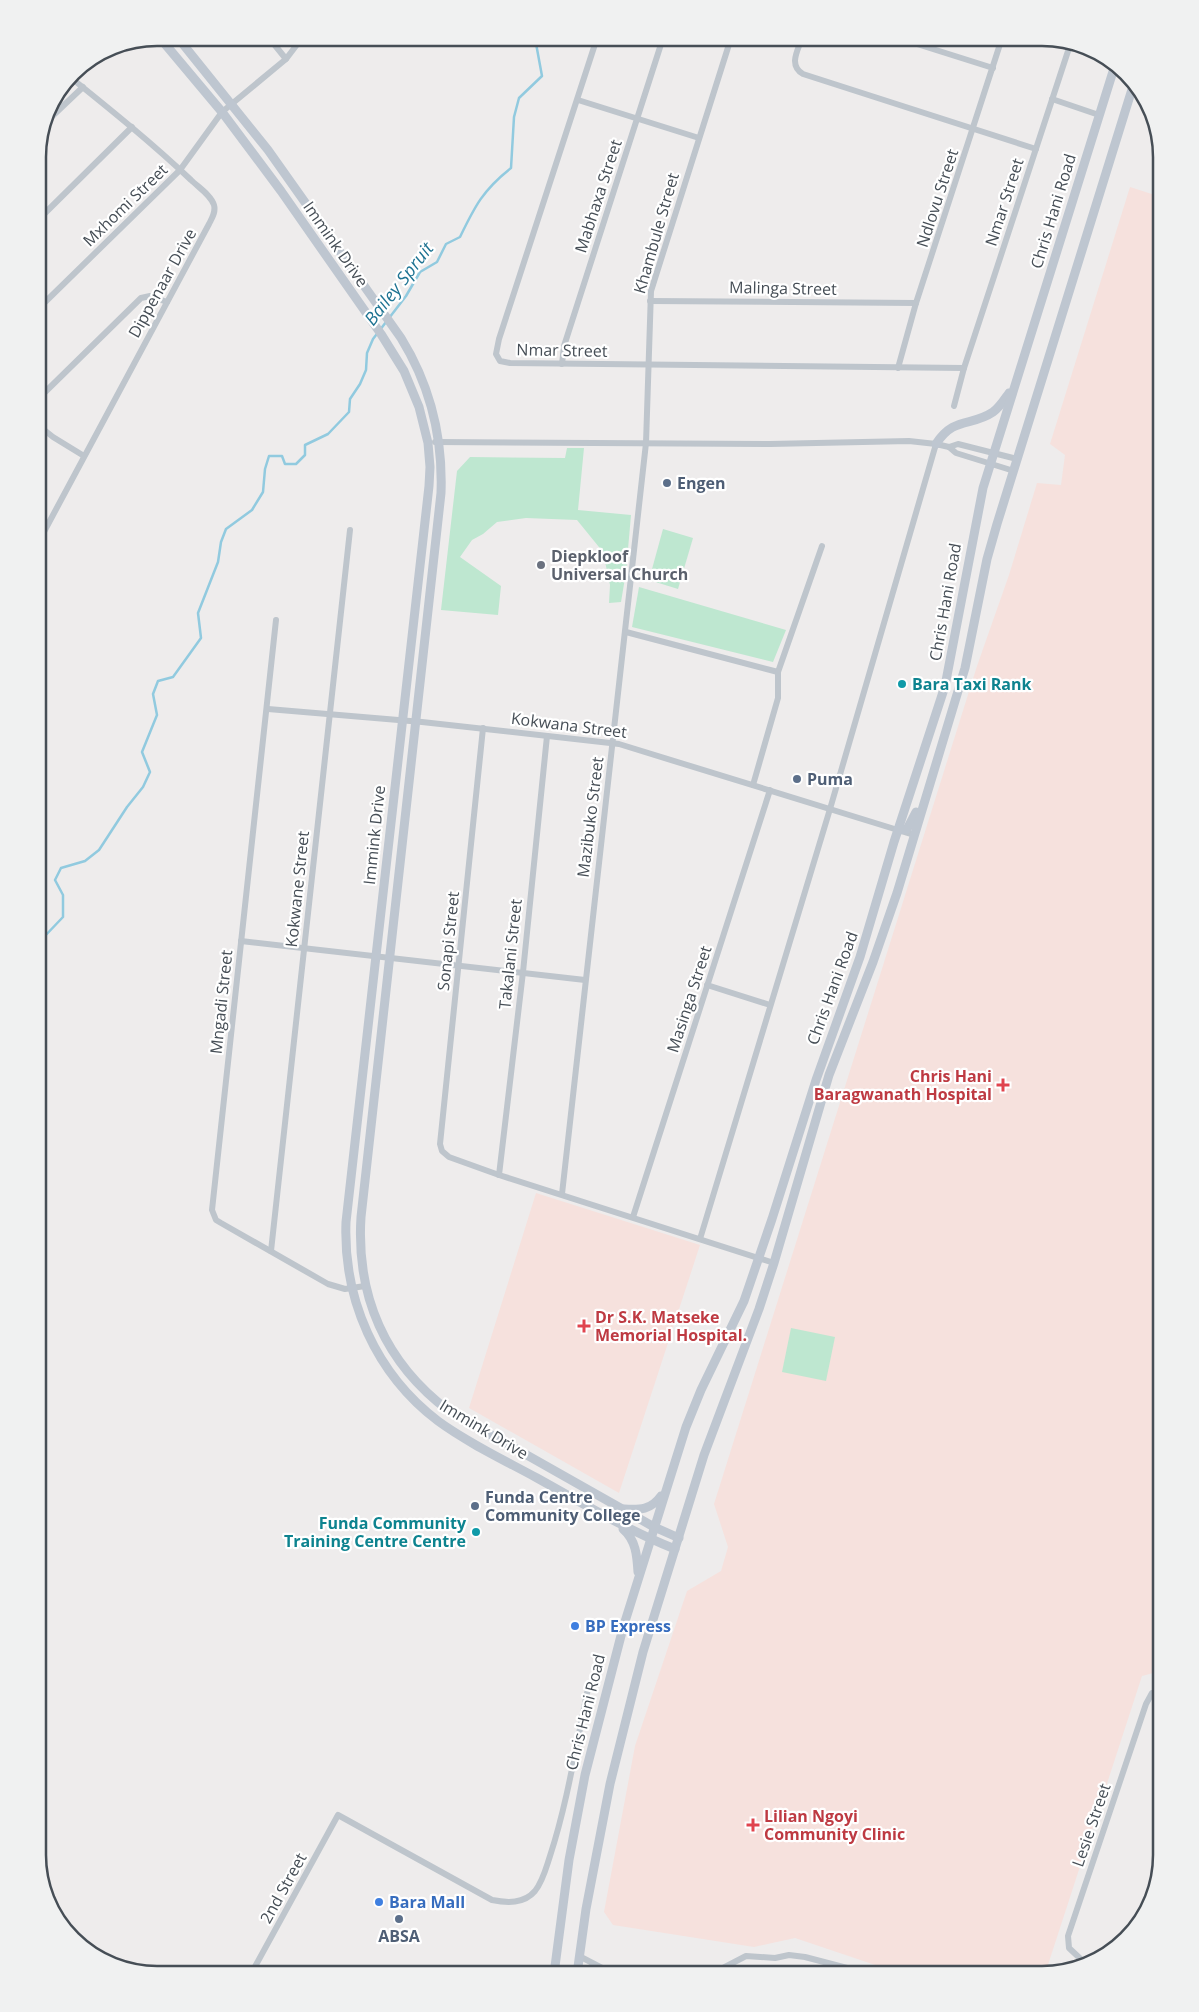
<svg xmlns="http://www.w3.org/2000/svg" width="1199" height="2012" viewBox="0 0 1199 2012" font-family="'Open Sans',sans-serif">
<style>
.medical{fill:#f6e1dd}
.green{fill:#bee7d0}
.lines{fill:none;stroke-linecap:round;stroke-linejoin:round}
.stream{stroke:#91cadf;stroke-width:2.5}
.street{stroke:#bec5cc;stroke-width:6}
.secondary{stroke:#bec6d0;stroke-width:9}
.service-dot{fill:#5c6f8a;stroke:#fff;stroke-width:2}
.worship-dot{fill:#6b7280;stroke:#fff;stroke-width:2}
.culture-dot{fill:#0f9aa8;stroke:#fff;stroke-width:2}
.health-dot{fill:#e0444e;stroke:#fff;stroke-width:2}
.shop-dot{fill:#3f7fe0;stroke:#fff;stroke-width:2}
.labels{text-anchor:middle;stroke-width:4.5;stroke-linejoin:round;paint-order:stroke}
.street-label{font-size:16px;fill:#464e56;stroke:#fff}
.service-label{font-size:16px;font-weight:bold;fill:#4e5e75;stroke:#fff;text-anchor:start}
.worship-label{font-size:16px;font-weight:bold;fill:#5b616d;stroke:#fff;text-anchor:start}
.culture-label{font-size:16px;font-weight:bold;fill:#0d838f;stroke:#fff;text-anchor:start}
.health-label{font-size:16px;font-weight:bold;fill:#be3a42;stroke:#fff;text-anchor:start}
.shop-label{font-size:16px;font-weight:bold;fill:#366cbe;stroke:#fff;text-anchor:start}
.water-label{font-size:18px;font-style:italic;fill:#1e7392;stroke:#fff}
.rim{fill:none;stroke:#464e56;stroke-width:2.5}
</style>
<rect width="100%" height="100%" fill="#eeecec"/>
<!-- medical -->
<g class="medical">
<path d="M1130 187 1161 197V1674L1157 1672 1142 1676 1045 1974H902L795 1938 754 1947 613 1925 604 1912 635 1746 687 1591 721 1571 728 1547 714 1504 977 666 1009 575 1037 483 1061 485 1065 455 1050 444Z"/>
<path d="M536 1193 700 1245 619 1493 469 1408Z"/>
</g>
<!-- green -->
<g class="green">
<path d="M567 448H584L578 510 631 515 626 572 621 602 609 603 610 585 603 552 577 520 526 518 497 522 483 534 472 540 460 557 501 586 498 615 441 610 457 471 470 457 565 458Z"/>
<path d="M663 529 693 538 678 589 649 580Z"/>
<path d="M639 587 786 630 773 662 632 627Z"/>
<path d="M791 1328 835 1337 826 1381 782 1372Z"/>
</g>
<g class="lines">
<!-- stream -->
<path class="stream" d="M38 982 45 959 43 938 63 917V895L55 880 61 868 85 861 99 850 127 807 143 787 150 772 142 752 157 715 153 694 158 681 173 677 201 638 198 613 218 562 221 542 226 529 252 510 263 492 265 469 269 456H282L285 464H296L305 455V445L328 434 349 412 350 399 360 384 366 370 367 353 373 339 406 296 420 272 437 262 446 244 460 237C475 206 483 190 511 168L514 117 519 98 542 76 535 38"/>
<!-- street -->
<g class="street">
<path d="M269 38 286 59"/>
<path d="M597 38 499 339 496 354 500 361 510 363 964 368"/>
<path d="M802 38C798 50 788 65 803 74L1036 149"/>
<path d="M898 38 993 68"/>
<path d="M1052 99 1099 115"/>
<path d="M578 100 699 138"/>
<path d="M43 125 83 87"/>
<path d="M38 220 132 127"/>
<path d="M650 301 916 303"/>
<path d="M38 309 180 170 222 112 286 59 302 38"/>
<path d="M562 364 564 346 663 38"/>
<path d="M898 368 916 303 1002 38"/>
<path d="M38 399 141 298 150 296 167 302"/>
<path d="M954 406 964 368 1070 45"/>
<path d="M38 425 53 437 84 456"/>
<path d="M435 442 770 444 909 441 936 444 949 447 956 453 1014 471"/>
<path d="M949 447 958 444 1017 459"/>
<path d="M38 543 209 224C212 218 216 212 214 205 211 195 198 187 191 180 152 143 111 110 70 77"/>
<path d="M276 620 212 1210 216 1220 221 1223 328 1284 345 1289 365 1286"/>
<path d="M626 632 778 672"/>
<path d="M268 709 422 722 619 744 914 835"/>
<path d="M483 728 440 1144 442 1151 449 1157 499 1175 774 1263"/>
<path d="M753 785 778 698V672L822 546"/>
<path d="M241 941 585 980"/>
<path d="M707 985 770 1005"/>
<path d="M499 1175 523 972 547 736"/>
<path d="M562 1194 646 443 651 291 731 38"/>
<path d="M633 1217 770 790"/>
<path d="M700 1239 830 809 936 444"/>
<path d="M271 1251 350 530"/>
<path d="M579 1956 606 1970 626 1974"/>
<path d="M1086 1964 1069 1948 1068 1936 1146 1704 1152 1693 1161 1692"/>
<path d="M251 1974 338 1815 492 1900C507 1903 524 1904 535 1891 543 1881 546 1868 550 1856 568 1801 577 1740 589 1684"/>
<path d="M693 1974 721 1969 746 1956 775 1958 789 1955 805 1957 870 1974"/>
</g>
<!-- secondary -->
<g class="secondary">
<path d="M160 38 222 112 281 191 381 334 404 371 419 407 428 443 430 467 429 486 346 1222C343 1300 376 1374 438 1421 468 1443 504 1460 537 1478 582 1503 627 1530 675 1549"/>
<path d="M178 38 268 150 401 338C430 385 443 438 441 493L361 1217C356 1296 385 1363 449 1411L654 1527 679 1538"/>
<path d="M936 444C954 416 971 427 993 412 1000 407 1004 400 1009 393"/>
<path d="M898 830 907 829 916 812"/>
<path d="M624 1509C640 1510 651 1510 661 1496"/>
<path d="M623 1529C636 1540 637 1556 638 1572"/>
<path d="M554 1974 569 1860 585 1775 623 1628 686 1427 701 1390 744 1301 772 1219 816 1080 860 957 894 842 945 686 983 488 1115 65"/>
<path d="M577 1974 586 1909 610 1784 643 1652 704 1455 759 1309 774 1263 829 1075 873 962 897 893 965 668 987 559 997 524 1133 86"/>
</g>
</g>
<!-- markers -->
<g class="service-dot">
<circle cx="667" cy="483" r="5"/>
<circle cx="797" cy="779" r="5"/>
<circle cx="475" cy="1506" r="5"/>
<circle cx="399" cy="1919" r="5"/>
</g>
<circle class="worship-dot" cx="541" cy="565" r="5"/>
<g class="culture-dot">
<circle cx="902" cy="684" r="5"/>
<circle cx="476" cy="1532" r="5"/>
</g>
<g class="health-dot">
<path d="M1000.5 1077.5h5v5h5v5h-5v5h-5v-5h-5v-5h5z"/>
<path d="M581.5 1318.5h5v5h5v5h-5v5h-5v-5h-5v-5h5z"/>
<path d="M750.5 1817.5h5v5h5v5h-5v5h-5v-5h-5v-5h5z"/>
</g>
<g class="shop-dot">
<circle cx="575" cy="1626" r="5"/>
<circle cx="379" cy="1902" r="5"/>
</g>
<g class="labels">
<!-- street labels -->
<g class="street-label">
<text transform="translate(598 196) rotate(-72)" y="6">Mabhaxa Street</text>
<text transform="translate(937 198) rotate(-72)" y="6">Ndlovu Street</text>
<text transform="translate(1004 202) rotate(-72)" y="6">Nmar Street</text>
<text transform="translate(125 205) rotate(-44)" y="6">Mxhomi Street</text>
<text transform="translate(1053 211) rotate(-73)" y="6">Chris Hani Road</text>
<text transform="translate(656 233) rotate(-74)" y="6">Khambule Street</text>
<text transform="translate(336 244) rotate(55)" y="6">Immink Drive</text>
<text transform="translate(162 283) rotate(-61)" y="6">Dippenaar Drive</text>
<text transform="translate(783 288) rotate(1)" y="6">Malinga Street</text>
<text transform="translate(562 350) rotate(1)" y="6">Nmar Street</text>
<text transform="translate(945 602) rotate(-80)" y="6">Chris Hani Road</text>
<text transform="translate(569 725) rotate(7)" y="6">Kokwana Street</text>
<text transform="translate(590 817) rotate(-83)" y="6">Mazibuko Street</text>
<text transform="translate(374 835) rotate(-84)" y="6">Immink Drive</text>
<text transform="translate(297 889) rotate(-84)" y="6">Kokwane Street</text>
<text transform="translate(448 941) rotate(-84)" y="6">Sonapi Street</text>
<text transform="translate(510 954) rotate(-84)" y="6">Takalani Street</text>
<text transform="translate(832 988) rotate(-70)" y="6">Chris Hani Road</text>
<text transform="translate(689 999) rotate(-72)" y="6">Masinga Street</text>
<text transform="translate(221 1002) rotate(-84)" y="6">Mngadi Street</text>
<text transform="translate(484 1429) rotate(31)" y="6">Immink Drive</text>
<text transform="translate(585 1712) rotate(-76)" y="6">Chris Hani Road</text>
<text transform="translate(1091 1825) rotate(-71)" y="6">Lesie Street</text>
<text transform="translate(283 1888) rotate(-61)" y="6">2nd Street</text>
</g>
<!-- service labels -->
<g class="service-label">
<text x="677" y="489">Engen</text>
<text x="807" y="785">Puma</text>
<text x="485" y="1503">Funda Centre<tspan x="485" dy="18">Community College</tspan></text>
<text x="399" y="1942" text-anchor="middle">ABSA</text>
</g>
<!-- worship labels -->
<g class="worship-label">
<text x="551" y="562">Diepkloof<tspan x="551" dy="18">Universal Church</tspan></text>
</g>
<!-- culture labels -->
<g class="culture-label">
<text x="912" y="690">Bara Taxi Rank</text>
<text x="466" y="1529" text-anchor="end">Funda Community<tspan x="466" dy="18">Training Centre Centre</tspan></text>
</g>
<!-- health labels -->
<g class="health-label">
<text x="992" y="1082" text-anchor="end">Chris Hani<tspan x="992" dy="18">Baragwanath Hospital</tspan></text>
<text x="595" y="1323">Dr S.K. Matseke<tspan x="595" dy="18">Memorial Hospital.</tspan></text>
<text x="764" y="1822">Lilian Ngoyi<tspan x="764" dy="18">Community Clinic</tspan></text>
</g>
<!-- shop labels -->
<g class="shop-label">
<text x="585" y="1632">BP Express</text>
<text x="389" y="1908">Bara Mall</text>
</g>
<!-- water labels -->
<g class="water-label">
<text transform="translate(399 284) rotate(-52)" y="6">Bailey Spruit</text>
</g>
</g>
<!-- crop -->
<path d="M0 0H1199V2012H0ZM157 46H1042A111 111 0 0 1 1153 157V1855A111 111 0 0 1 1042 1966H157A111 111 0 0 1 46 1855V157A111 111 0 0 1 157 46Z" fill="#f0f1f1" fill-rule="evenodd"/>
<path class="rim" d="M157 46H1042A111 111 0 0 1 1153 157V1855A111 111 0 0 1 1042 1966H157A111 111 0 0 1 46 1855V157A111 111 0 0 1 157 46Z"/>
</svg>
